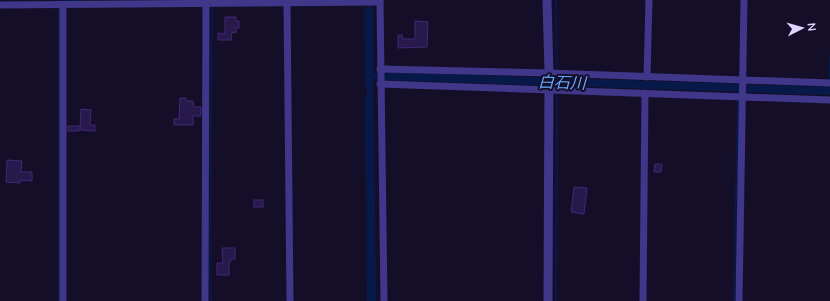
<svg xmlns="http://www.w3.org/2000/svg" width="830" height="301" viewBox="0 0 830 301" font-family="Mulish,'Noto Sans JP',sans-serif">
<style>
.water{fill:#071949}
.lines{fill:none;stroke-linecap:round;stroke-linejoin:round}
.stream{stroke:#071949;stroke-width:2}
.building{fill:#27194b;stroke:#3f2978}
.minor{stroke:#40368a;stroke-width:7}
.tertiary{stroke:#40368a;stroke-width:9}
.labels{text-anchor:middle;stroke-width:4;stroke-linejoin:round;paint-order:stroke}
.water-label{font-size:16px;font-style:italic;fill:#63abff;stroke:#150e28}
</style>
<rect width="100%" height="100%" fill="#150e28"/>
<!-- water -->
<path class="water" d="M366 0H371V8H373L374 73H384V72L830 87V95L384 80 383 78H374V85H373V96H374L376 301H367L365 96H367V86H365L364 8H366Z"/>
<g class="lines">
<!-- stream -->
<g class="stream">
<path d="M556 0 557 71"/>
<path d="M59 1H78"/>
<path d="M829 89 830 55"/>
<path d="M59 301V9"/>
<path d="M211 301 210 266 212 5"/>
<path d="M556 301 557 91"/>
<path d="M734 301 738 90"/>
</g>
</g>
<!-- building -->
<g class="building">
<path d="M225 17H236V21H239V28H236V33L232 32 231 40H218V33L225 34Z"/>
<path d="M415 21 428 22 427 47 398 48V35H402L403 39H415Z"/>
<path d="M180 98H186V101H193L194 107H201V116H193V125H174V119H179Z"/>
<path d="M81 109 91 110 90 125H95V131L80 130Z"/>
<rect x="68" y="126" width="11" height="5"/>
<path d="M7 160 22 161 21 172H32V181L20 180V183L6 182Z"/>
<path d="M655 164H662L661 172H654Z"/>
<path d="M574 187 587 188 584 214 571 212Z"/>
<rect x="254" y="200" width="9" height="7"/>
<path d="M222 248H235V259H231V262H229V275H217V263H223Z"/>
</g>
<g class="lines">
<!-- minor -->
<g class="minor">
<path d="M380 0 384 301"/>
<path d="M287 3 290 301"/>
<path d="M0 5 380 2"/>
<path d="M63 5V301"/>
<path d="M380 69 549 73 830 83"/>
<path d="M647 77 649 0"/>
<path d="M380 84 830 100"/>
<path d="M205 301 206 0"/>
<path d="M643 301 645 93"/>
<path d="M739 301 744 0"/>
</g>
<!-- tertiary -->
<path class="tertiary" d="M547 0 549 73 548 301"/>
</g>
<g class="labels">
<!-- water labels -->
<g class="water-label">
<text transform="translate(562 82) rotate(2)" y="6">白石川</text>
</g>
</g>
<!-- north arrow -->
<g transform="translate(802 28) rotate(84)" stroke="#150e28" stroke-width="3" paint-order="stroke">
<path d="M0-3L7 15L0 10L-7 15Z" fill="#ddd5ff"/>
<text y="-6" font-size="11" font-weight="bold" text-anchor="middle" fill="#ddd5ff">N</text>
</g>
</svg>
